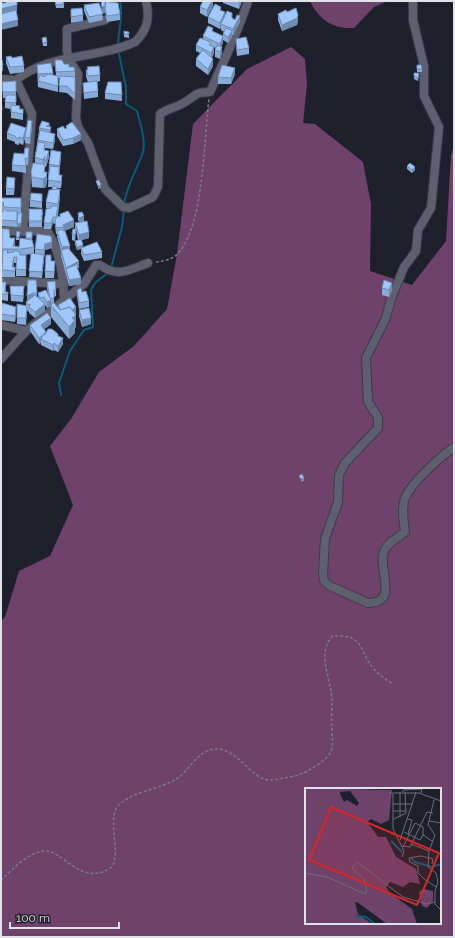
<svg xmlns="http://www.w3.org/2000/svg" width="455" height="938" viewBox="0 0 455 938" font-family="Raleway,sans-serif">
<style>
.forest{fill:#6e426b;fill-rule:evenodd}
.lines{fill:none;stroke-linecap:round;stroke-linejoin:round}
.stream{stroke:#0b5c7a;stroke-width:2}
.minor-casing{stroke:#3c3d47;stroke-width:10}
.path{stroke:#797b85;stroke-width:1.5;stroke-dasharray:3 2;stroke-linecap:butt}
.minor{stroke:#5e606f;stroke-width:8}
.wall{fill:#89abd8}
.shaded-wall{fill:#6f8bb0}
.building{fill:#9fc7fb;stroke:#6f8bb0}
.inset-river{fill:none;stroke:#0b5c7a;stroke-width:2}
.inset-road{fill:none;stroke:#6c6e78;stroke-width:1}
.view{fill:#d62828;fill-opacity:0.15;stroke:#d62828;stroke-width:2}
.inset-edge{fill:none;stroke:#e0e2ea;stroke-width:2}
</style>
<rect width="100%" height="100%" fill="#1e202c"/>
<!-- forest -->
<g class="forest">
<path d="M310 1H388L374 7 354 28C333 29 319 20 310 1Z"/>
<path d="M291 47 305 59 307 84 303 123 315 124 363 162 371 204 370 271 412 285 446 241 451 155 454 146V937H1V621L5 617 19 571 50 556 73 505 50 446 71 419 99 372 134 346 167 309 177 254 193 124 247 69ZM306 789H440V923H306Z"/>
</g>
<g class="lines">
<!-- stream -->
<g class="stream">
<path d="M118 46C118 30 124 17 120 1"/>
<path d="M118 50 126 87V104L137 111C140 123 146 140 143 152 137 170 126 186 124 205"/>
<path d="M111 268 122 227 124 210"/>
<path d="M61 395 59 383 70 351 84 330 93 327 91 290 95 283 109 272"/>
</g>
<!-- minor casing -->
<g class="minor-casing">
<g id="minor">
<path d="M413 1V20L424 66V96L439 127 431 208 418 230 416 251 404 267 391 299 386 318 366 358 368 402 378 417V428L345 463 339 475 338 502 325 539 323 573 324 581 330 586 368 603C400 603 377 568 384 551 388 542 398 538 405 532 404 522 401 509 405 498 412 482 440 457 454 447"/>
<path d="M105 20 67 29V51L69 59 78 74 76 118 78 127 88 143 105 189 123 207 129 208 153 197 158 187 160 114C169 108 178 107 185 102 199 94 192 93 210 92 223 62 238 33 248 1"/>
<path d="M1 79 16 80C49 53 98 59 135 42 148 30 150 17 146 1"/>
<path d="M16 80 32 114 23 232"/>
<path d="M1 231H47C59 247 64 279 64 299"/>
<path d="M1 280 64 284"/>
<path d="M1 325 26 331"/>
<path d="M1 359 26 331 84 284 96 265H100C118 278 129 270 148 263"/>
</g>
</g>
<!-- path -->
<g class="path">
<path d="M156 262C165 261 174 259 180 251 204 221 204 138 209 99"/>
<path d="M1 880C13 869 26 854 43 851 62 848 79 886 109 869 123 861 108 825 116 809 125 793 159 789 175 780 189 772 197 750 215 749 239 748 250 780 271 780 275 780 280 779 283 778 292 777 301 775 309 770 315 767 327 759 330 753 334 746 332 737 332 729 331 719 332 709 332 699 331 680 316 651 333 636 366 634 358 652 375 670 380 676 387 680 393 684"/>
</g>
<!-- minor -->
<use href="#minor" class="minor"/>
</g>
<!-- wall -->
<g class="wall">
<path d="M55 1 64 4V8H56Z"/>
<path d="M101 1 105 7 109 2 120 14V20L107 22 105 12V13H102L103 20 89 23 84 11V5L102 12Z"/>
<path d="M213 1V6L207 17 200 13V7Z"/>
<path d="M223 1H242L239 9 223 3Z"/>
<path d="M71 9 83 15V21L71 23Z"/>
<path d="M221 11 225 14 232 18 240 22 233 35H232V37L228 43 223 40V43L221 46 222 53 220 59 215 57V50L216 48 211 46 214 53 212 58 213 66 208 75 196 66V59L200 53 196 51V45L203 39V36L213 32 223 36V34L224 32 221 30V27L220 29 208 23V17Z"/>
<path d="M287 12 298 21 297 25 282 31 278 20V14Z"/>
<path d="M124 31 129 35V38L124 37Z"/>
<path d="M42 38 47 42V46H43Z"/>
<path d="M236 39 249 48V54L237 56 236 45Z"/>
<path d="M6 57 12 58 24 66V72L10 74 6 63Z"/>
<path d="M55 60 64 64 75 71V77H71H75V100L67 93 59 92 60 78H58V92L38 87 37 65 53 73V75H56Z"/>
<rect x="417" y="69" width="5" height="3"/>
<path d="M86 70 100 75V81L97 82 98 91V97L84 99 83 83H88L86 76Z"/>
<path d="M414 73H419L418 81 414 79Z"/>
<path d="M235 74 231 84H218V77Z"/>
<path d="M16 81V105L20 109H23V120L11 118V109L5 108V98H3L2 82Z"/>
<path d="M121 82 122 101 105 99V93Z"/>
<path d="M49 123V127L51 130 50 132 55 140 53 149 45 148V150L49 157 46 167 45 166V172L47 181 46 187 43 188 32 187 31 172 35 163V157L39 131V128Z"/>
<path d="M66 126 81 140 73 144 63 146 57 136V129H66Z"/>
<path d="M32 127 30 144 25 143V138L23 145 19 143V145L15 144V142L7 139V133Z"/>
<path d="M29 155 28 165H26V173L12 171V165Z"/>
<path d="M61 158 59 175 62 181 61 188H57V190L60 196 58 216 74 227 64 231 70 251 79 268H78V270L81 284 69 286 61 256V251L57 237V234H56L55 224 53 223 51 229H44V223L48 208H46V202L52 190 53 187H48L49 164Z"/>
<path d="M407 166 415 170 412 173 407 169Z"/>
<path d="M15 184 14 195H6V188Z"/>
<path d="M1 198H21V226L17 227V214V227L1 226Z"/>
<path d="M30 200H42V208L30 207Z"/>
<path d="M29 209H42L43 213V215H42V227H29Z"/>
<path d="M78 213 84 221 89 238 82 240 83 247 102 252V258L84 261 81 254V249L77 250 75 244V241L78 240 76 230 75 241 72 240V234L75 229V223L79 222 78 220Z"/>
<path d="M2 229 15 244V246L19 247 26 238 32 232V239L34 247V254H35V249L52 248 45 250 42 278 29 277 31 254 24 255 26 262V276H16V263H14L13 267H15V277H2Z"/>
<path d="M17 231 20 232 19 240H16Z"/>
<path d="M51 261 55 267 54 278H45V271Z"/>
<path d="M1 279 3 282 6 292H8V301L1 300Z"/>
<path d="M36 280 37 297 38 299V293L48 295 47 288V282L56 290V296L54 297V304L58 308V305L76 314V327L75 328V333L69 339 51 317V306L47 308 45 305V311L35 318 29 313V311L28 312 27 310 26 325 17 324V304L26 306V302L27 301Z"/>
<path d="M10 286 24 293 23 302 11 301Z"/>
<path d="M382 288 392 290 389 297 382 295Z"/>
<path d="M77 290 89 301V307L79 309 77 297Z"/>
<path d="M1 309 16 314 15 322 1 320Z"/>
<path d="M79 310 91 324 82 327 79 316Z"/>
<path d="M51 324 44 329 46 333 58 336 63 344 58 352 54 350 53 351 41 345V343L39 344 30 331V325Z"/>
</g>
<!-- shaded-wall -->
<g class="shaded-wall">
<path d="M105 1V13H102V7Z"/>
<path d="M212 1H213V6L207 17V10Z"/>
<path d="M240 1H242L239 9V3Z"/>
<path d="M17 5V11L1 15V9Z"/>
<path d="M225 12V19L221 24V27L220 29V23Z"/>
<path d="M298 15V21L297 25 282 31V25Z"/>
<path d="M240 16V22L233 35V29Z"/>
<path d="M18 20V26L1 30V24Z"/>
<path d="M232 31V37L228 43V37Z"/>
<path d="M223 36V43L220 50V44Z"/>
<path d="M214 47V53L211 59V53Z"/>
<path d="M222 47V53L220 59V52Z"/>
<path d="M213 59V66L208 75V69Z"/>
<path d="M3 65V71L1 72V66Z"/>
<path d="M235 68V74L231 84V78Z"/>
<path d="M32 121V127L30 144V138Z"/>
<path d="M26 128V134L23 145V138Z"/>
<path d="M55 134V140L53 149V143Z"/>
<path d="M81 134V140L73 144V138Z"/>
<path d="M29 148V155L28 165V159Z"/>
<path d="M49 151V157L46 167V160Z"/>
<path d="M61 152V158L59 172V166Z"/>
<path d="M45 156 44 164 43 166V160Z"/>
<path d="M45 166V175L47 172V181L46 187 43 188V179Z"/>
<path d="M415 167V170L412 173V170Z"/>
<path d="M101 185V188L98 189V186Z"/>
<path d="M60 189V196L58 208V206V212L56 224V217L58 209V204Z"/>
<path d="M22 213 21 226 17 227V224Z"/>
<path d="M84 216V223L79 224V218Z"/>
<path d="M53 217V223L51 229V223Z"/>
<path d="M74 220V227L64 231V227L63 225Z"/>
<path d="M89 232V238L79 241V235Z"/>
<path d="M15 238V244L14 249 13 246Z"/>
<path d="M52 242V248L45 250 44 256 45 244Z"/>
<path d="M83 245V248L77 250V247Z"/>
<path d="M70 246V252L62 253V247Z"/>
<path d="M14 257V263L12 271V267Z"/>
<path d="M79 261V268H78V270L66 269V275V268Z"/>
<path d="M81 278V284L69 286V280Z"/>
<path d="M392 283V290L389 297V290Z"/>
<path d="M33 293V299L27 302V296Z"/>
<path d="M51 300V306L47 308V302Z"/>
<path d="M45 304V311L35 318V312Z"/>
<path d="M16 307V314L15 322V316Z"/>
<path d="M76 307V314L63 321V314Z"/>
<path d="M76 315V327L75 328V333L69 339V327L72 318Z"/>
<path d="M51 318V324L41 332V325Z"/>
<path d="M91 318V324L82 327V320Z"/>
<path d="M43 335 41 339V343L39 344V338Z"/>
<path d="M63 338V344L58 352V346Z"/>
<path d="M54 343V350L53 351V345Z"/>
<path d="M304 478V481L301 482V479Z"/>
</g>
<!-- building -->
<g class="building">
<path d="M1 1 2 3H6L5 1H17V5L1 9Z"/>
<path d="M55 1H63L64 4 56 5Z"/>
<path d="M101 1H105V6L102 7Z"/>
<path d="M106 1H109V2L118 3 120 14 107 16 105 8Z"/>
<path d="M203 1H212L207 10 200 7Z"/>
<path d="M99 3 103 14 89 17 84 5Z"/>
<path d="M215 4 221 7 220 10 225 12 220 23 208 17Z"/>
<path d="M82 8 83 15 71 17V9Z"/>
<path d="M296 8 298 15 297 18 282 25 278 14 286 10 287 12Z"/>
<path d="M16 10 18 20 1 24V14Z"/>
<path d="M227 11 232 13V18L235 20 237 15 240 16 233 29 221 24Z"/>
<path d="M208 26 213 28 212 31 223 36 220 44 203 36Z"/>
<path d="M226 28 232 31 228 37 223 34Z"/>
<path d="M124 31 129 32V34H124Z"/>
<path d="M46 37 47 42 43 43 42 38Z"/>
<path d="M246 37 249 48 237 50 236 39Z"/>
<path d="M200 38 211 42 209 45 214 47 211 53 196 45Z"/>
<path d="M217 45 222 47 220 52 215 50Z"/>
<path d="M203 50 213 59 208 69 196 59Z"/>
<path d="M1 56 3 65 1 66Z"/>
<path d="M11 56 12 58 22 56 24 66 10 67 6 57Z"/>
<path d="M55 60H62L64 64H69V67H74L75 71 56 72Z"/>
<path d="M51 63 53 73 38 74 37 65Z"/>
<path d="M222 65 235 68 231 78 218 77Z"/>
<path d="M417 65H421L422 69H417Z"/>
<path d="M99 66 100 75 88 76 86 70H88L87 67Z"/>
<path d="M414 73H419L418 78 414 76Z"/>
<path d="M48 74 58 76V86L38 81 40 75 44 77Z"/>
<path d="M60 76 75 77V94L67 86H59Z"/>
<path d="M16 81V92H3L2 82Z"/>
<path d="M97 81 98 91 84 93 83 83Z"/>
<path d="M108 82H121L122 95 105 93Z"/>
<path d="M6 95H16V103L5 102Z"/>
<path d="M1 100 2 109 1 113Z"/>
<path d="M11 105 20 106 19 109H23V114L11 112Z"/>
<path d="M28 120 32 121 30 138 25 137Z"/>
<path d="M42 121 49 123V126H46L51 127 50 130 39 128Z"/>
<path d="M72 122 81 134 73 138 63 140 57 129 63 126 65 129 67 128 66 126Z"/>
<path d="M11 123 26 128 23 138 19 137V139L15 137V136L7 133Z"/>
<path d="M40 130 55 134 53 143 38 140Z"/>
<path d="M38 142 45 143 44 150 49 151 46 160H44L45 156 43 160 35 157Z"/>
<path d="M25 148H29L28 159 25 158 26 166 12 165 14 153 24 154Z"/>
<path d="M51 150 61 152 59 166 49 164Z"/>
<path d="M33 163 43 164 45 166 44 172H47L46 177 43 179 32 177 31 172Z"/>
<path d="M410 163 415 167 412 170 407 166Z"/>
<path d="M50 166 59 167V175H62L61 182 48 180Z"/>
<path d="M7 177 15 178 14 189 6 188Z"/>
<path d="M99 180 101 185 98 186 96 181Z"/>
<path d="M53 186 57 187V190L52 189Z"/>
<path d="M60 189 58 204 46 202 49 190Z"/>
<path d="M31 193 42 194V202L30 200Z"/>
<path d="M1 198H21V208L4 207 3 202V207H1Z"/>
<path d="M51 206H58L56 217H53L51 223H44L46 209 51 208Z"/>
<path d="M3 209H6V211H17V221L1 220V212H3Z"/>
<rect x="29" y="209" width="13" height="12"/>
<path d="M68 211 74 220 63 225 64 227 56 228 55 221 57 216 60 217V214Z"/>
<path d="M82 212 84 216 79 218 78 213Z"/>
<path d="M18 213H22L21 223 17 224Z"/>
<path d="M87 221 89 232 79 235 75 223Z"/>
<path d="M2 229H9L10 238H15L13 246 19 247 20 238 32 240 34 247 21 249H2Z"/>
<path d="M63 229V231H65L70 246 62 247 57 231Z"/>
<path d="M73 229H76L75 235 72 234Z"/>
<path d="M17 231 20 232 19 237H16Z"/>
<rect x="26" y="232" width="6" height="6"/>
<path d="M37 234 51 236 52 242 45 244 44 250 35 249Z"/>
<path d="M81 239 83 245 77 247 75 241Z"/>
<path d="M97 242 102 252 84 255 81 248Z"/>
<path d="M68 248 79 261 66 268 61 250Z"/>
<path d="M3 250H8L7 253 14 252V250L20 252V255H26V270L16 269 17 257H14L12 267H15V271L2 270Z"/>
<path d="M31 253 44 255 42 272 29 271Z"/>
<path d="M46 255H51V261H55L54 272 45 271Z"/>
<path d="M78 264 77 267 81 278 69 280 66 269Z"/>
<path d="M1 279H3L2 282H6L5 292H8V294H1Z"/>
<path d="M28 280H36L37 293H33L27 296Z"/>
<path d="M384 280 392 283 389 290 382 288Z"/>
<path d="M55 281 56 290H54V298L50 299 47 282Z"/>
<path d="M10 286H24L23 296 11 295Z"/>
<path d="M81 288 82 292 86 291 89 301 79 303 77 290Z"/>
<path d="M46 290 51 300 47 302 44 297 40 298 38 293Z"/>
<path d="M35 295 45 304 35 312 29 307 30 304 28 305 26 302Z"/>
<path d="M70 298 76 307 72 310 70 307 61 310 58 305Z"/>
<path d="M53 302 60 310 70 307 76 315 72 318 75 320 69 327 51 305Z"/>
<path d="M2 303 16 307 15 316 1 314Z"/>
<path d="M17 304 27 306 26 318H17Z"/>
<path d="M89 308 91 318 82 320 79 310Z"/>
<path d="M47 313 51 318 41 325 46 332 43 334 45 335 48 329H52L58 334V336L63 338 58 346 54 343 53 345 41 339 43 335 39 338 30 325Z"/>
<path d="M302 474 304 478 301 479 299 476Z"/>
</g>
<!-- overview -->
<g transform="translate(305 788)">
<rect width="136" height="136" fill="#1e202c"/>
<path d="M0 0 87 2 84 32 76 36 66 31 62 34 73 49H81L91 69 111 81 115 96 105 94 98 99 85 94 81 99 85 105 107 121 112 136H82L52 114H50L53 126 67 136H0ZM45 3 54 15 52 18 42 12 39 14 35 6V4ZM118 101 128 103V113L122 120 117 118 114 104Z" fill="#6e426b" fill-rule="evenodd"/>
<path class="inset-river" d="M86 53 97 64M106 70 110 74 127 79 136 76M51 128 61 129 70 136"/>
<path class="inset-road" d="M95 4V29M98 4V2L117 1 116 5M84 5H114L136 13M88 6V41L99 63 97 69M129 12 123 37 130 47 124 63 123 79 131 85 133 94 130 103V116L136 122M88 16H108M88 23H101M89 31 101 25 100 4M102 31 107 32 103 46M124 33 136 35M99 44 115 52 118 47M95 52 111 4M106 56 124 63M97 58 105 59 122 24 128 25M98 59 110 35 118 39V47L127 53M127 76 128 71 125 70 116 68 104 70 105 74 113 78V85L119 91 131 99M0 85 22 89 60 106 62 102 59 91 47 80 52 74 98 109 122 116 130 114"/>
<path class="view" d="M26 19 134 65 112 117 4 72Z"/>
<rect width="136" height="136" class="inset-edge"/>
</g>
<!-- border -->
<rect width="455" height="938" fill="none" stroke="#e0e2ea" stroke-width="4"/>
<!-- scale -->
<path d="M10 922v6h109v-6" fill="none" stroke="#e0e2ea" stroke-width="2"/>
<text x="16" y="922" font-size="12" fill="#e0e2ea" stroke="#1e202c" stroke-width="3" paint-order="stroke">100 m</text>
</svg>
